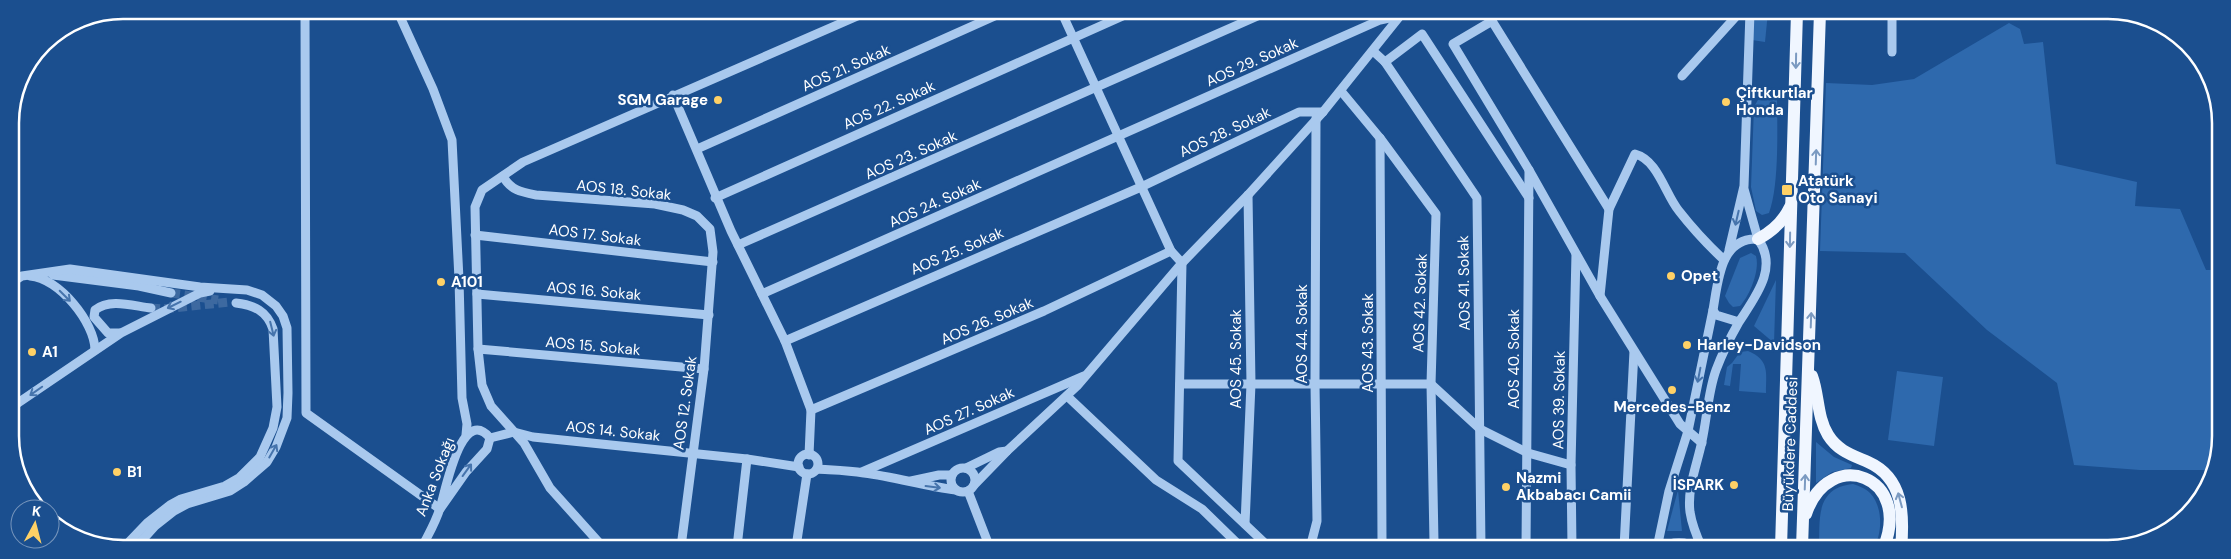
<svg xmlns="http://www.w3.org/2000/svg" width="2231" height="559" viewBox="0 0 2231 559" font-family="'DM Sans',sans-serif">
<style>
.green{fill:#2e69ad}
.lines{fill:none;stroke-linecap:round;stroke-linejoin:round}
.minor-tunnel{stroke:#3d69a0;stroke-width:9;stroke-dasharray:9 4.5;stroke-linecap:butt}
.minor{stroke:#a9c9ee;stroke-width:9}
.major{stroke:#f0f6ff;stroke-width:12}
.oneway{stroke:#7b9ac1}
.oneway2{stroke:#4674ac}
.poi-dot{fill:#ffd166;stroke:#1b4f8f;stroke-width:2}
.labels{text-anchor:middle;stroke-width:5;stroke-linejoin:round;paint-order:stroke}
.street-label{font-size:15px;fill:#fff;stroke:#1b4f8f}
.poi-label{font-size:15px;font-weight:bold;fill:#fff;stroke:#1b4f8f;text-anchor:start}
.rim{fill:none;stroke:#fff;stroke-width:2.5}
</style>
<rect width="100%" height="100%" fill="#1b4f8f"/>
<!-- green -->
<g class="green">
<path d="M1754 12H1768L1765 42 1752 40Z"/>
<path d="M2009 23 2020 29 2024 44 2043 42 2056 164 2137 182 2135 206 2180 209 2206 270H2219V458L2212 470H2140L2074 465 2057 383 1987 330 1905 253 1820 251 1826 83 1872 85 1914 79Z"/>
<path d="M1764 89 1777 90C1777 123 1780 184 1769 213L1762 215 1756 211 1751 187 1754 107Z"/>
<path d="M1751 253 1756 256C1760 270 1750 295 1740 306L1733 307 1729 303 1725 296 1740 258Z"/>
<path d="M1776 280 1774 343 1754 326Z"/>
<path d="M1748 351C1770 360 1766 373 1766 393L1739 391 1741 364H1733L1730 386 1724 385 1727 367 1732 363 1740 352Z"/>
<path d="M1897 371 1943 377 1934 446 1888 440Z"/>
<path d="M1816 442 1834 457 1852 465 1851 468 1832 472 1816 483Z"/>
<path d="M1853 484C1859 486 1865 488 1870 493 1883 506 1883 534 1873 549L1819 548C1820 519 1815 488 1853 484Z"/>
<path d="M1678 490 1682 531H1667Z"/>
</g>
<g class="lines">
<!-- minor-tunnel -->
<g class="minor-tunnel">
<path d="M171 293 218 300"/>
<path d="M151 308 163 309 230 302"/>
</g>
<!-- minor -->
<g class="minor">
<path d="M305 10 306 413 440 509"/>
<path d="M397 10 433 89 452 140 459 279 462 398 467 424 466 435"/>
<path d="M1061 11 1171 251 1182 263 1178 461 1270 548"/>
<path d="M1373 51 1385 62 1477 198 1481 548"/>
<path d="M1892 52V12"/>
<path d="M1385 62 1422 34 1529 198"/>
<path d="M1682 76 1740 12"/>
<path d="M1341 91 1380 138 1436 214 1431 384 1434 542 1432 548"/>
<path d="M673 95 731 231 785 341 811 410 809 455"/>
<path d="M697 149 1006 11"/>
<path d="M503 176C510 190 521 192 536 195L655 204 683 210 697 216 710 229 713 252 704 369 681 547"/>
<path d="M1744 189 1758 239"/>
<path d="M715 198 1134 11"/>
<path d="M1609 209 1492 21 1453 44 1529 170 1600 296 1680 424 1702 443"/>
<path d="M475 235 713 262"/>
<path d="M738 245 1269 11"/>
<path d="M1729 250 1744 186 1750 12"/>
<path d="M53 275 139 286 171 293"/>
<path d="M30 276C59 278 95 323 95 350"/>
<path d="M11 283 22 276 70 269 200 287 247 290 262 295 276 306 283 316 287 328 288 393 287 418 276 447 267 462 244 482 230 491 187 504 174 511 155 526 136 547"/>
<path d="M477 294 709 315"/>
<path d="M762 294 1380 20 1399 16"/>
<path d="M1600 296 1609 209 1635 154C1658 160 1665 194 1679 211 1693 229 1708 245 1724 260"/>
<path d="M120 333H108L94 317 95 310C110 298 133 306 151 308"/>
<path d="M785 341 1141 187 1299 112H1323"/>
<path d="M478 349 704 369"/>
<path d="M1180 384H1431L1480 429 1528 453 1571 465"/>
<path d="M1067 396 1156 480 1202 509 1242 548"/>
<path d="M12 407 121 333 200 293 210 291"/>
<path d="M811 410 1044 311 1171 251"/>
<path d="M490 438 514 432 533 437 747 459 799 467"/>
<circle cx="808" cy="464" r="10"/>
<path d="M966 468 999 452 1007 451"/>
<circle cx="963" cy="480" r="12"/>
<path d="M817 469C832 470 848 470 864 473 895 477 925 486 956 490"/>
<path d="M862 472 1084 376"/>
<path d="M911 481 939 475H952"/>
<path d="M974 485 1007 451 1077 386 1182 263 1248 195 1323 112 1404 11"/>
<path d="M968 491 990 548"/>
<path d="M1245 524 1251 384 1248 195"/>
<path d="M124 547 147 523 170 505 181 499 225 486 239 478 260 457 273 428 277 407 273 329C267 311 254 305 236 303"/>
<path d="M422 547C428 535 436 522 440 508 445 494 461 403 490 438L487 449 466 472 440 509"/>
<path d="M603 547 550 488 524 443 491 406 482 385 478 349 475 207 482 190 523 162 869 11"/>
<path d="M737 547 747 459"/>
<path d="M796 547 807 474"/>
<path d="M1310 548 1317 521 1315 384 1316 118"/>
<path d="M1379 548 1382 542 1380 138"/>
<path d="M1526 548 1529 170"/>
<path d="M1572 548 1571 465 1576 254"/>
<path d="M1624 548 1634 351"/>
<path d="M1657 548 1669 491 1688 431 1713 310"/>
<path d="M1660 548C1672 541 1686 541 1698 548"/>
<path d="M1702 548C1697 537 1692 525 1690 512 1687 488 1697 465 1702 441 1707 418 1708 392 1716 370 1722 354 1731 336 1739 322 1755 297 1779 268 1758 239 1720 237 1718 282 1713 310L1716 315 1739 322"/>
</g>
<!-- major -->
<g class="major">
<path d="M1758 239C1773 231 1783 222 1790 207"/>
<path d="M1812 376C1819 395 1817 417 1828 435 1838 451 1852 455 1868 462 1904 478 1904 515 1901 549"/>
<path d="M1806 514C1829 445 1914 476 1883 549"/>
<path d="M1781 548 1797 12"/>
<path d="M1802 548 1820 12"/>
</g>
</g>
<!-- one-way arrows -->
<defs><path id="oneway-shaft" d="M-6 0H5M1.5-3L5.5 0L1.5 3" fill="none" stroke-width="1.6" stroke-linecap="round" stroke-linejoin="round" transform="scale(1.25)"/></defs>
<g class="oneway">
<use href="#oneway-shaft" transform="translate(1796 61) rotate(91)"/>
<use href="#oneway-shaft" transform="translate(1816 157) rotate(-88)"/>
<use href="#oneway-shaft" transform="translate(1790 240) rotate(91)"/>
<use href="#oneway-shaft" transform="translate(1811 320) rotate(-88)"/>
<use href="#oneway-shaft" transform="translate(1805 482) rotate(-88)"/>
<use href="#oneway-shaft" transform="translate(1900 500) rotate(-105)"/>
</g>
<g class="oneway2">
<use href="#oneway-shaft" transform="translate(1737 218) rotate(103)"/>
<use href="#oneway-shaft" transform="translate(65 296) rotate(45)"/>
<use href="#oneway-shaft" transform="translate(174 305) rotate(154)"/>
<use href="#oneway-shaft" transform="translate(272 329) rotate(76)"/>
<use href="#oneway-shaft" transform="translate(1699 375) rotate(101)"/>
<use href="#oneway-shaft" transform="translate(36 391) rotate(145)"/>
<use href="#oneway-shaft" transform="translate(273 451) rotate(-60)"/>
<use href="#oneway-shaft" transform="translate(467 470) rotate(-54)"/>
<use href="#oneway-shaft" transform="translate(933 487) rotate(7)"/>
</g>
<!-- markers -->
<g class="poi-dot">
<circle cx="718" cy="100" r="5"/>
<circle cx="1726" cy="102" r="5"/>
<rect x="1781" y="184" width="12" height="12" rx="2.5"/>
<circle cx="1671" cy="276" r="5"/>
<circle cx="441" cy="282" r="5"/>
<circle cx="1687" cy="345" r="5"/>
<circle cx="32" cy="352" r="5"/>
<circle cx="1672" cy="390" r="5"/>
<circle cx="117" cy="472" r="5"/>
<circle cx="1734" cy="485" r="5"/>
<circle cx="1506" cy="487" r="5"/>
</g>
<g class="labels">
<!-- street labels -->
<g class="street-label">
<text transform="translate(1252 62) rotate(-24)" y="5">AOS 29. Sokak</text>
<text transform="translate(846 68) rotate(-24)" y="5">AOS 21. Sokak</text>
<text transform="translate(889 105) rotate(-24)" y="5">AOS 22. Sokak</text>
<text transform="translate(1225 132) rotate(-25)" y="5">AOS 28. Sokak</text>
<text transform="translate(911 155) rotate(-24)" y="5">AOS 23. Sokak</text>
<text transform="translate(624 190) rotate(6)" y="5">AOS 18. Sokak</text>
<text transform="translate(935 203) rotate(-24)" y="5">AOS 24. Sokak</text>
<text transform="translate(595 235) rotate(7)" y="5">AOS 17. Sokak</text>
<text transform="translate(957 251) rotate(-23)" y="5">AOS 25. Sokak</text>
<text transform="translate(1464 283) rotate(-91)" y="5">AOS 41. Sokak</text>
<text transform="translate(594 291) rotate(5)" y="5">AOS 16. Sokak</text>
<text transform="translate(1420 303) rotate(-88)" y="5">AOS 42. Sokak</text>
<text transform="translate(987 321) rotate(-23)" y="5">AOS 26. Sokak</text>
<text transform="translate(1302 334) rotate(-90)" y="5">AOS 44. Sokak</text>
<text transform="translate(1368 343) rotate(-90)" y="5">AOS 43. Sokak</text>
<text transform="translate(593 346) rotate(5)" y="5">AOS 15. Sokak</text>
<text transform="translate(1236 359) rotate(-90)" y="5">AOS 45. Sokak</text>
<text transform="translate(1514 359) rotate(-90)" y="5">AOS 40. Sokak</text>
<text transform="translate(1559 400) rotate(-89)" y="5">AOS 39. Sokak</text>
<text transform="translate(685 403) rotate(-82)" y="5">AOS 12. Sokak</text>
<text transform="translate(969 411) rotate(-24)" y="5">AOS 27. Sokak</text>
<text transform="translate(613 431) rotate(6)" y="5">AOS 14. Sokak</text>
<text transform="translate(1790 444) rotate(-88)" y="5">Büyükdere Caddesi</text>
<text transform="translate(435 477) rotate(-69)" y="5">Anka Sokağı</text>
</g>
<!-- poi labels -->
<g class="poi-label">
<text x="1736" y="98">Çiftkurtlar<tspan x="1736" dy="17">Honda</tspan></text>
<text x="708" y="105" text-anchor="end">SGM Garage</text>
<text x="1798" y="186">Atatürk<tspan x="1798" dy="17">Oto Sanayi</tspan></text>
<text x="1681" y="281">Opet</text>
<text x="451" y="287">A101</text>
<text x="1697" y="350">Harley-Davidson</text>
<text x="42" y="357">A1</text>
<text x="1672" y="412" text-anchor="middle">Mercedes-Benz</text>
<text x="127" y="477">B1</text>
<text x="1516" y="483">Nazmi<tspan x="1516" dy="17">Akbabacı Camii</tspan></text>
<text x="1724" y="490" text-anchor="end">İSPARK</text>
</g>
</g>
<!-- crop -->
<path d="M0 0H2231V559H0ZM123 19H2108A104 104 0 0 1 2212 123V436A104 104 0 0 1 2108 540H123A104 104 0 0 1 19 436V123A104 104 0 0 1 123 19Z" fill="#1b4f8f" fill-rule="evenodd"/>
<path class="rim" d="M123 19H2108A104 104 0 0 1 2212 123V436A104 104 0 0 1 2108 540H123A104 104 0 0 1 19 436V123A104 104 0 0 1 123 19Z"/>
<!-- north arrow -->
<g transform="translate(35 524) rotate(7)"><circle r="24" fill="#1b4f8f" stroke="#7695bc"/>
<path d="M0-4L9 19L0 12L-9 19Z" fill="#ffd166"/>
<text y="-8" font-size="14" font-weight="bold" text-anchor="middle" fill="#ffffff">K</text>
</g>
</svg>
